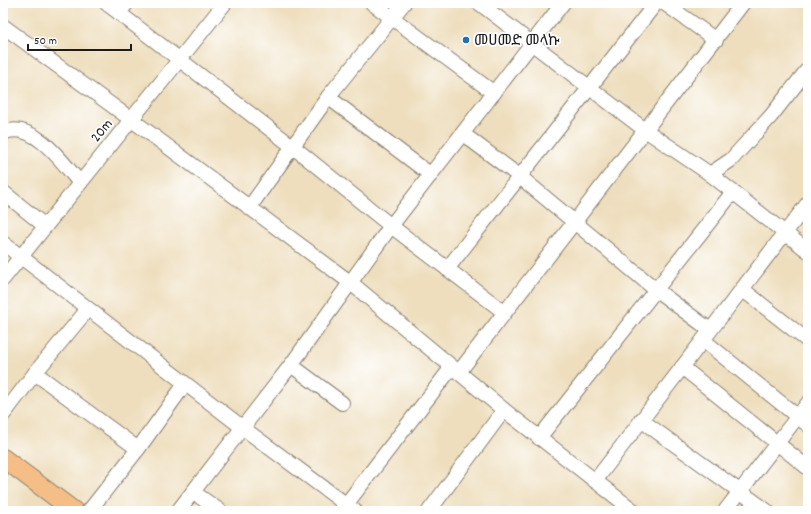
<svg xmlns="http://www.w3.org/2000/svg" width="811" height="514" viewBox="0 0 811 514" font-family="Dekko,'Noto Sans Ethiopic',sans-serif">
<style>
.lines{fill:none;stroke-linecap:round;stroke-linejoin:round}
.minor-casing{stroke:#857d6c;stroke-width:16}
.major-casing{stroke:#857d6c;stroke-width:20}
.minor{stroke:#fff;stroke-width:14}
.major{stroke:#f6be87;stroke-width:18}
.poi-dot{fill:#1f6fb2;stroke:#fff;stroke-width:1.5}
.labels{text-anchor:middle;stroke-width:3.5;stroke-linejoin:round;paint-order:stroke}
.poi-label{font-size:15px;fill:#1c1c1c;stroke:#fff;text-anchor:start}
.street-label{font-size:15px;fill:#1c1c1c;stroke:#fff}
</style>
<rect width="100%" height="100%" fill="#fff"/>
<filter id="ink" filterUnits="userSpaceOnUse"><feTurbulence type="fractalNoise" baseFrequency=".025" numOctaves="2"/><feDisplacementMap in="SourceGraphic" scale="8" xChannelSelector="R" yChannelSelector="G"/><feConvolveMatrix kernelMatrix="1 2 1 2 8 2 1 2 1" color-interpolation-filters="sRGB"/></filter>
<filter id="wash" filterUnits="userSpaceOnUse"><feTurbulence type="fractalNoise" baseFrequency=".012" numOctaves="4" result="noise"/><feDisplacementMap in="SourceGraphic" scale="16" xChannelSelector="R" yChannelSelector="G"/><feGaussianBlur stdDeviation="0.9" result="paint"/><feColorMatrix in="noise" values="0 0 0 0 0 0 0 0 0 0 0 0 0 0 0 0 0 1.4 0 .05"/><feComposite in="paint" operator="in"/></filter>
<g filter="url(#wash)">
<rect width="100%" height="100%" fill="#eedebd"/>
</g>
<g filter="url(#ink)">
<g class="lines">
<!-- minor casing -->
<g class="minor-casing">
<g id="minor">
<path d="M106 3 292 146 391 226 504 312"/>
<path d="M372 3 494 93"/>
<path d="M479 3 645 130 710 174 808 251"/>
<path d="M664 3 716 40"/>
<path d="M119 13 127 3"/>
<path d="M3 26 132 120 351 283 504 410 634 511"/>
<path d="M328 97 431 175"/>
<path d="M3 133C33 119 63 163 80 183"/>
<path d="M463 134 519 176 655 289 710 330"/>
<path d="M710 174 731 160 739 151 771 116 808 69"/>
<path d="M3 192 45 226"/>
<path d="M249 208 328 97 404 3"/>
<path d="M3 243 243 428 355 511"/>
<path d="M447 269 656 3"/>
<path d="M3 279 225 3"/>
<path d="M742 289 808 341"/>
<path d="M703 340 808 425"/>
<path d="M291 365 342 403"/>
<path d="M682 367 808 468"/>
<path d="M459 372 743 3"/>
<path d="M35 373 138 449"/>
<path d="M3 415 35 373 88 309"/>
<path d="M641 420 767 511"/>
<path d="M539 438 733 192"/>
<path d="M595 481 808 203"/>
<path d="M193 492 220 511"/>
<path d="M89 511 138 449 185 384"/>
<path d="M178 511 291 365 391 226 563 3"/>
<path d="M341 511 452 367"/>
<path d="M429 511 504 410"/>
<path d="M725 511 808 403"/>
</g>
</g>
<!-- major casing -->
<g class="major-casing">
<path id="major" d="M3 458 74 511"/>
</g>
<!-- minor -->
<use href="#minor" class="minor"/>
<!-- major -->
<use href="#major" class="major"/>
</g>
</g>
<!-- markers -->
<circle class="poi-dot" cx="466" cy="40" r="4"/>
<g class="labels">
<!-- poi labels -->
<g class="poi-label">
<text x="474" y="45">መሀመድ መላኩ</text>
</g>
<!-- street labels -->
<g class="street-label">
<text transform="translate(101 130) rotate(-50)" y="5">20m</text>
</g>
</g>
<!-- margin -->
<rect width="811" height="514" fill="none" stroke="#fff" stroke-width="16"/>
<!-- scale -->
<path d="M28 44v6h103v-6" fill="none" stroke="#1c1c1c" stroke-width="2"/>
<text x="34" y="44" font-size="12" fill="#1c1c1c" stroke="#ffffff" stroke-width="3" paint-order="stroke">50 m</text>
</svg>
